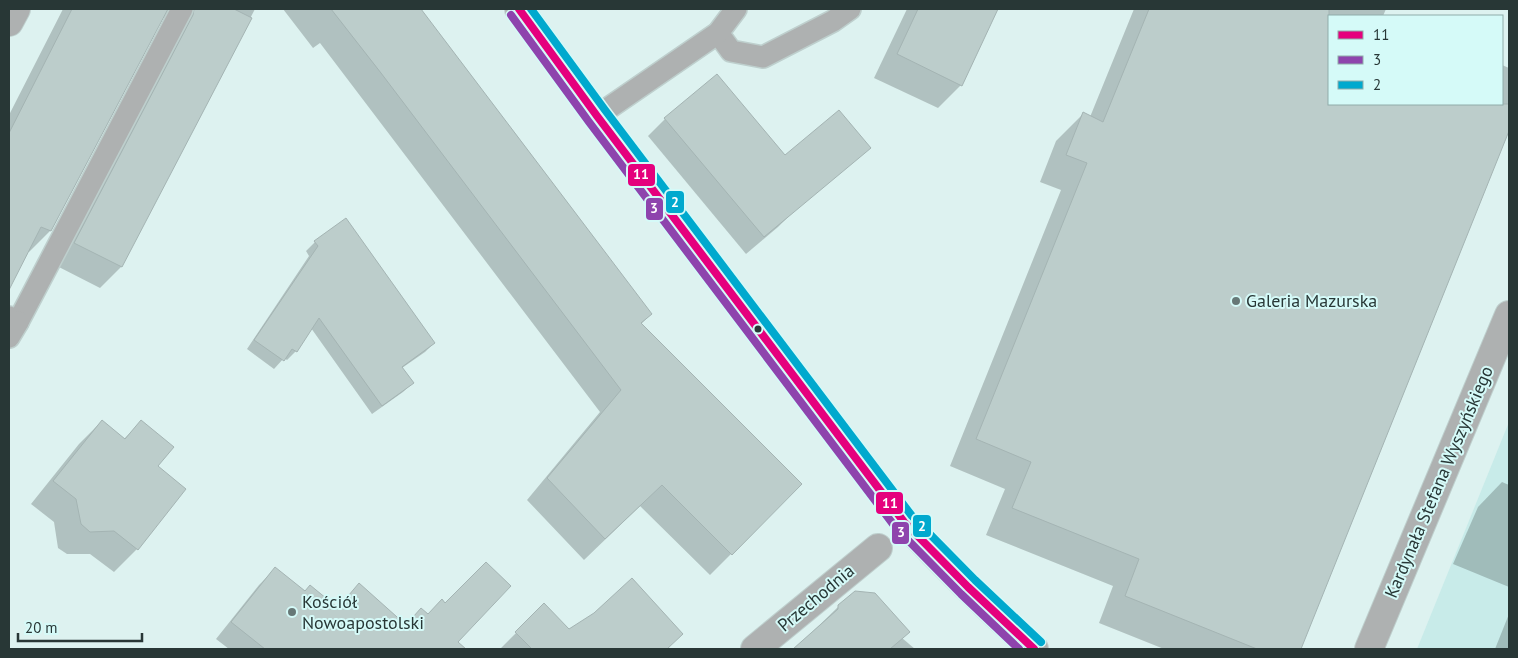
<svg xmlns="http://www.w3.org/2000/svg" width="1518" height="658" viewBox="0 0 1518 658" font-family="'PT Sans',sans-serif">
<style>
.built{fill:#c8ebe9}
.shadow{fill:#0003}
.building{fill:#bccdcb;stroke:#a4b4b3}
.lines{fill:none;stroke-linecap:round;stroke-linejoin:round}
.service-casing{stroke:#becfcd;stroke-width:24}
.pedestrian-casing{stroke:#becfcd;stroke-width:30}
.minor-casing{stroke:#becfcd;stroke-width:30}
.tertiary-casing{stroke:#becfcd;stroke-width:30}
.service{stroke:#aeb1b1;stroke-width:21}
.pedestrian{stroke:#aeb1b1;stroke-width:28}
.minor{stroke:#aeb1b1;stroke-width:28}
.tertiary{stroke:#aeb1b1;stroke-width:28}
.bus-1-casing{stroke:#d5faf8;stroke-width:11}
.bus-2-casing{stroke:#d5faf8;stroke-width:11}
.bus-3-casing{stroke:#d5faf8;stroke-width:11}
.bus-1{stroke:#e5007d;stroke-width:8}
.bus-2{stroke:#8e44ad;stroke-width:8}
.bus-3{stroke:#00a9ce;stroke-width:8}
.poi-dot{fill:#677877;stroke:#d5faf8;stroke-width:2}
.bus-dot{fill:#283736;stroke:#d5faf8;stroke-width:2}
.labels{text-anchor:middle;stroke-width:4;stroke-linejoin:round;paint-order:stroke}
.poi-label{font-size:18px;fill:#283736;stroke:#d5faf8;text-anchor:start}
.street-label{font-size:18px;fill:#283736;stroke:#d5faf8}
.line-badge{stroke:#d5faf8;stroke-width:2}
.badge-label{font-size:14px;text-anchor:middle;font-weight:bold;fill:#fff}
</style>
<rect width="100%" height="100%" fill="#ddf2f0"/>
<!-- built -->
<path class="built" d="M1509 422V649H1417Z"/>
<!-- shadow -->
<g class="shadow">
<path d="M63 9H255L121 267 100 288 53 264 167 19 162 18 50 231 29 252 27 251 9 288V115Z"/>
<path d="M283 9H419L651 314 641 324 801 484 710 575 640 506 584 560 527 500 600 412 320 43 313 48Z"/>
<path d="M907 9H997L961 85 938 108 874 78Z"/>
<path d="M1134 9H1386L1383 16H1329V104H1502V65L1509 68V128L1300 649H1164L1099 623 1113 586 986 535 1005 489 950 466 1061 190 1040 182 1056 141 1083 114 1090 117Z"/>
<path d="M665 119 794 211 778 227 746 254 648 136Z"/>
<path d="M315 242 434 343 425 352 402 368 412 383 403 392 372 414 311 328 296 351 287 360 284 358 274 369 247 349 309 256 306 251Z"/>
<path d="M102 421 124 439 141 422 157 466 137 549 114 572 90 554H67L58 548 54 522 31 504 79 444Z"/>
<path d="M1502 482 1509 485V587L1453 564 1478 507Z"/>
<path d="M275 569 304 592 337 608 359 585 405 626 428 616 445 605 509 586 449 649H229L216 639 259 585Z"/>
<path d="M544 605 569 631 681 634 666 649H500Z"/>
<path d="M839 606 902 638 915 649H795Z"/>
<path d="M1509 614V649H1495Z"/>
</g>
<!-- building -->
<g class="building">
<path d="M72 9H168L51 231 41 227 9 290V133Z"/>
<path d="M194 9H234L252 18 122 267 74 243 193 15Z"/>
<path d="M331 9H421L652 314 641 323 802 484 732 555 662 485 605 539 547 478 621 390 381 73Z"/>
<path d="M918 9H998L962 86 897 54Z"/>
<path d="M1149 9H1329V104H1509V131L1301 649H1257L1125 596 1139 559 1012 508 1031 462 976 439 1087 163 1066 155 1083 112 1103 122Z"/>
<path d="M717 74 785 155 839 110 871 148 764 237 664 118Z"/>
<path d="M346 218 435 343 402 367 414 383 382 406 319 318 297 352 292 349 284 361 254 340 318 246 314 241Z"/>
<path d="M102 420 125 439 141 420 174 447 158 466 186 489 138 550 114 531 90 532 81 524 76 499 53 481Z"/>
<path d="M486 562 511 586 458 642 466 649H265L231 622 275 567 305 591 310 585 338 608 359 583 406 625 421 608 428 614 442 599 445 603Z"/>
<path d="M632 578 683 634 667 649H532L515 632 544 603 569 629 594 613Z"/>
<path d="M855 591 875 593 910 632 890 649H793L838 609V605Z"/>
</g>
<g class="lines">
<!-- service casing -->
<g class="service-casing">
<g id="service">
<path d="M718 33 731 51 763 57 833 21 850 9"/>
<path d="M597 116 718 33 736 9"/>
<path d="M9 317 18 322 182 9"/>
<path d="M9 337 18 322"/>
</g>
</g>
<!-- pedestrian casing -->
<g class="pedestrian-casing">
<path id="pedestrian" d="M755 649 878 548"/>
</g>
<!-- minor casing -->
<g class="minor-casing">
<path id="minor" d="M1369 649 1509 315"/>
</g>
<!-- tertiary casing -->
<g class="tertiary-casing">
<g id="tertiary">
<path d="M519 9 597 116 904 522C946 567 989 609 1034 649"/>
<path d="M9 22 16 9"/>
</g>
</g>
<!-- service -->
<use href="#service" class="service"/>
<!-- pedestrian -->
<use href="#pedestrian" class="pedestrian"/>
<!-- minor -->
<use href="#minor" class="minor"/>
<!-- tertiary -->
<use href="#tertiary" class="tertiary"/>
<!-- bus-1 casing -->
<g class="bus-1-casing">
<path id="bus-1" d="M519 9 597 116 904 522 968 587 1034 649"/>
</g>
<!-- bus-2 casing -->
<g class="bus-2-casing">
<path id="bus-2" d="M511 15 589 122 896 528 961 594 1019 649"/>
</g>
<!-- bus-3 casing -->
<g class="bus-3-casing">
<path id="bus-3" d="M531 9 605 110 912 516 975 580 1041 642"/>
</g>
<!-- bus-1 -->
<use href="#bus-1" class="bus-1"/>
<!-- bus-2 -->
<use href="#bus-2" class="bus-2"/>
<!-- bus-3 -->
<use href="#bus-3" class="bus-3"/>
</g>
<!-- markers -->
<g class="poi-dot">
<circle cx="1236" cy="301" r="5"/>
<circle cx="292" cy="612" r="5"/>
</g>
<circle class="bus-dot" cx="758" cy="329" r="4.5"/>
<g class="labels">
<!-- poi labels -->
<g class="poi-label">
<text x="1246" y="307">Galeria Mazurska</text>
<text x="302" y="608">Kościół<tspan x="302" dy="21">Nowoapostolski</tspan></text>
</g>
<!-- street labels -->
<g class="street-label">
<text transform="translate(1439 482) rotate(-67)" y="6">Kardynała Stefana Wyszyńskiego</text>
<text transform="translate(816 598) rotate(-40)" y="6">Przechodnia</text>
</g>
</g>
<g class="line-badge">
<rect x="627" y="163" width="29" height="24" rx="5" fill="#e5007d"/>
<rect x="665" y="190" width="20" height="24" rx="5" fill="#00a9ce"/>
<rect x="645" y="197" width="19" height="24" rx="5" fill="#8e44ad"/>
<rect x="875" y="491" width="29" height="24" rx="5" fill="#e5007d"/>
<rect x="912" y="514" width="20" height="24" rx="5" fill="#00a9ce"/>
<rect x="891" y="521" width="19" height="24" rx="5" fill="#8e44ad"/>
</g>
<g class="badge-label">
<text x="641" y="179">11</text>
<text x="675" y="207">2</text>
<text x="654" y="213">3</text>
<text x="890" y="508">11</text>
<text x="922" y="531">2</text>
<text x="901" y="537">3</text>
</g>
<!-- border -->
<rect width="1518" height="658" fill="none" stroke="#283736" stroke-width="20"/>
<!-- legend -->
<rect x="1328" y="15" width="175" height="90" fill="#d5faf8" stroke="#90acaa"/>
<rect x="1338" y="31" width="25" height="8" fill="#e5007d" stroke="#90acaa"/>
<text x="1373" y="40" font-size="15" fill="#283736">11</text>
<rect x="1338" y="56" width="25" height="8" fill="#8e44ad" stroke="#90acaa"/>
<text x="1373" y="65" font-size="15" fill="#283736">3</text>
<rect x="1338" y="81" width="25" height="8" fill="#00a9ce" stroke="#90acaa"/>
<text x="1373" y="90" font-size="15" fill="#283736">2</text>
<!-- scale -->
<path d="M18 633v8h124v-8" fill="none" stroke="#283736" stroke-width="2.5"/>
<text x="25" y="633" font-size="15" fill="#283736" stroke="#d5faf8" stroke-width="4" paint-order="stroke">20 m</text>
</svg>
